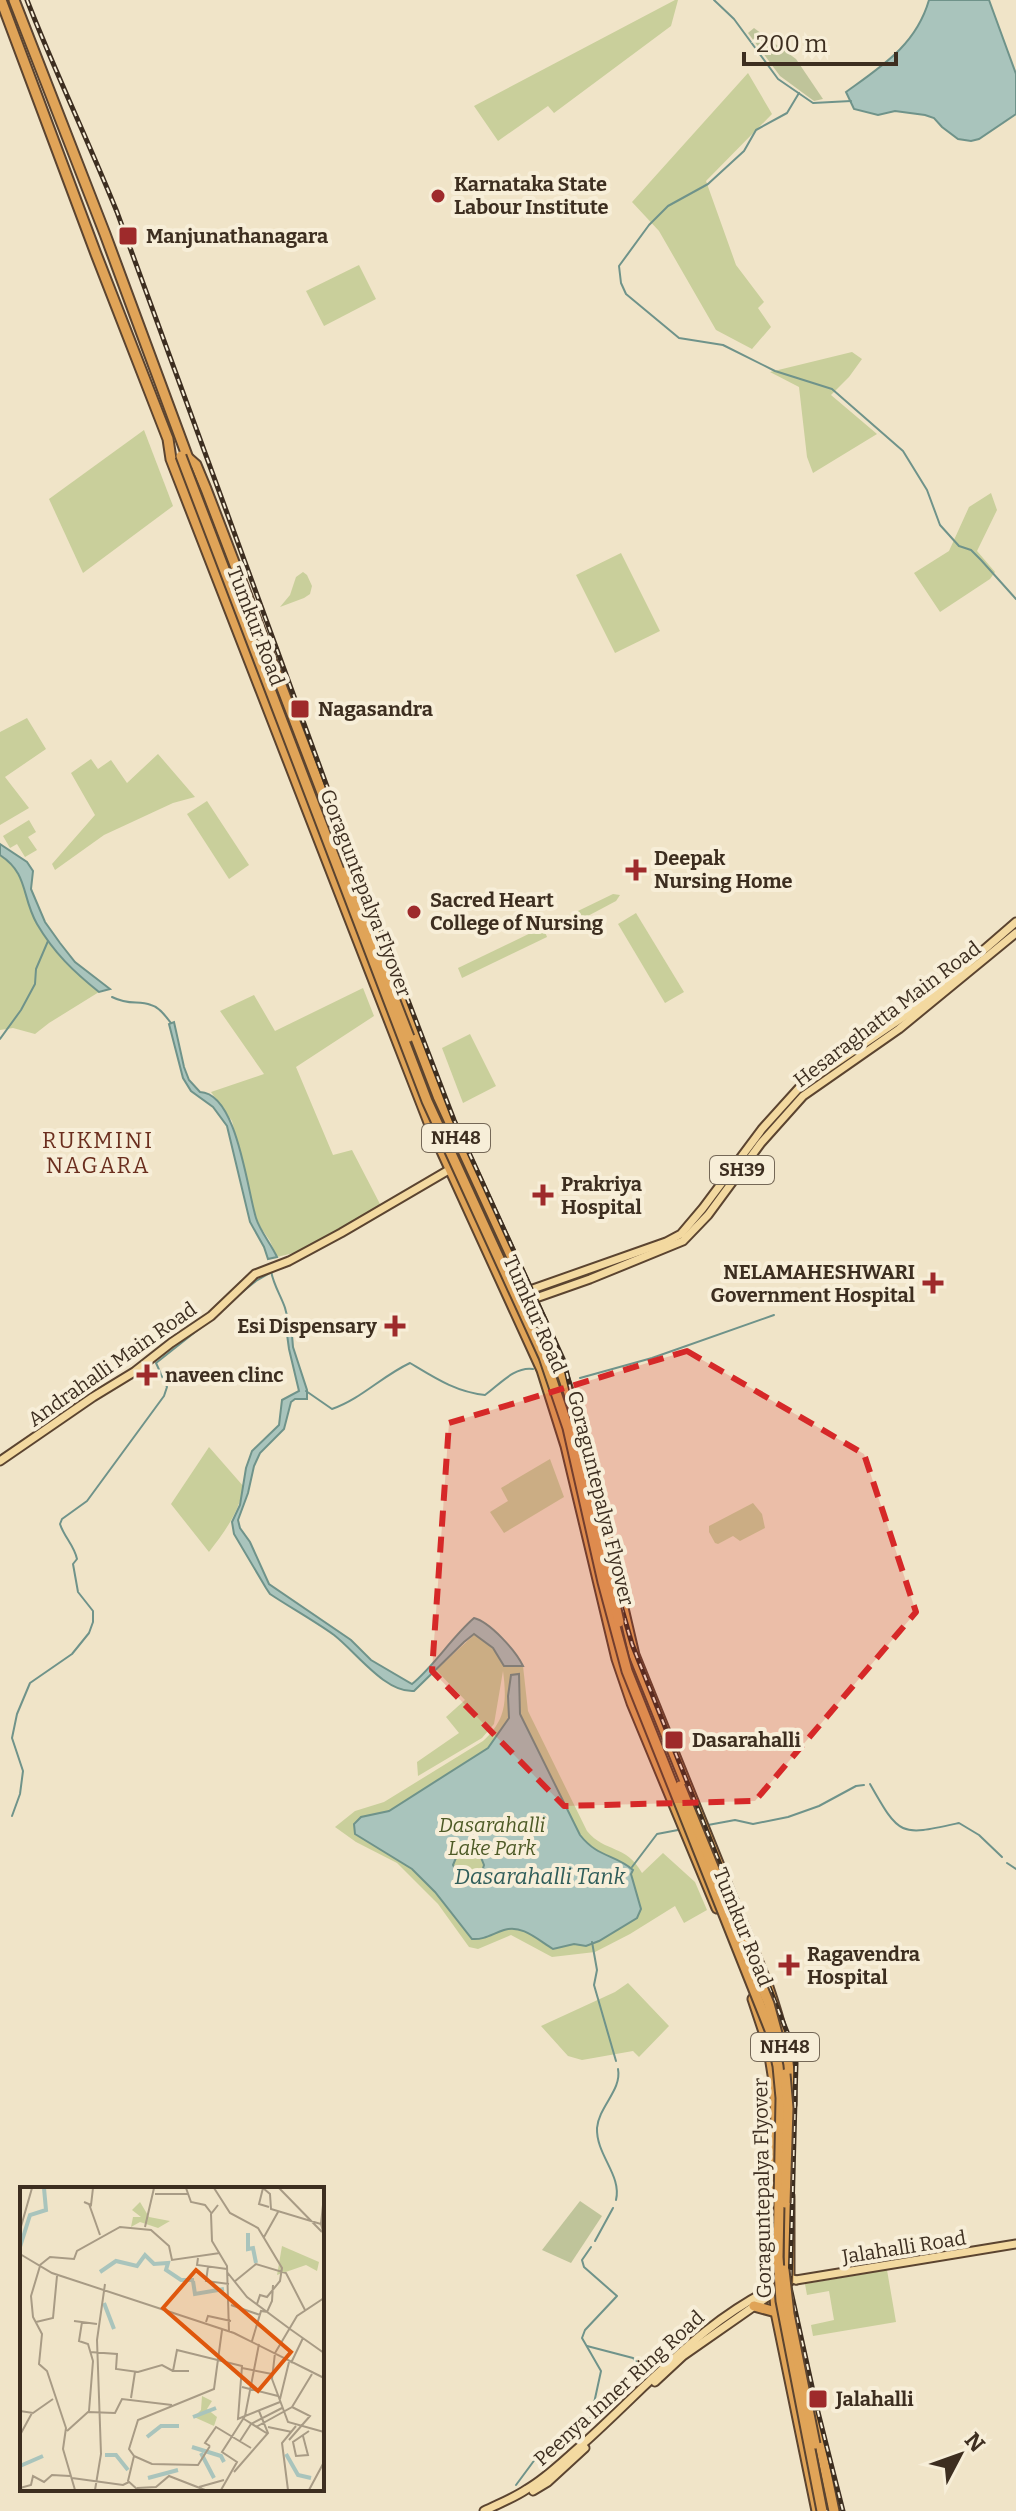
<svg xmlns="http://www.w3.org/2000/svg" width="1016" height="2511" viewBox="0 0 1016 2511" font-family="Bitter,serif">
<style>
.green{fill:#c9cf9b}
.cemetery{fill:#bfc49a}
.water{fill:#a9c4bc;stroke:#6f938a;stroke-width:2;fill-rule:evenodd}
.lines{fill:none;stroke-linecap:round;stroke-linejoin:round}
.stream{stroke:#6f938a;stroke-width:2}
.major-casing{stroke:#5b4430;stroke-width:11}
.highway-casing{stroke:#5b4430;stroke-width:13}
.major{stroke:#f3d9a0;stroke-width:7}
.highway{stroke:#e0a458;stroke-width:9}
.rail-casing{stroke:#3d2e20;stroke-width:5}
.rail{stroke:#f7eed8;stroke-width:2;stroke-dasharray:6;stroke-linecap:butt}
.highway-bridge-casing{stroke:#5b4430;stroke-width:13;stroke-linecap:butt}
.highway-bridge{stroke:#e0a458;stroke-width:9}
.marked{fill:#d62828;fill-opacity:0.2;stroke:#d62828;stroke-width:6;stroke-dasharray:16 10;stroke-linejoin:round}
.poi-dot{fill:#9e2a2b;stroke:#f7eed8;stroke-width:3}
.labels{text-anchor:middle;stroke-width:8;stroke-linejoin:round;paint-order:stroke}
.shield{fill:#f7eed8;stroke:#756857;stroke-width:2}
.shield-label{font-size:18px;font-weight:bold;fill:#3d2e20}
.poi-label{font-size:20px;font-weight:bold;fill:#3d2e20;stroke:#f7eed8;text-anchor:start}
.street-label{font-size:20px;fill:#3d2e20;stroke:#f7eed8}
.park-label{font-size:20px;font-style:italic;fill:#4d5a26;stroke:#f7eed8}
.neighbourhood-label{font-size:22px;letter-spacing:2px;fill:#6b2e1e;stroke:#f7eed8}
.water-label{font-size:22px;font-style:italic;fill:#2f5d5a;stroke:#f7eed8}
.inset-river{fill:none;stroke:#a9c4bc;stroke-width:4}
.inset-road{fill:none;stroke:#a89b85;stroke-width:2}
.view{fill:#df570d;fill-opacity:0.15;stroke:#df570d;stroke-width:4}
.inset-edge{fill:none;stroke:#3d2e20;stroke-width:4}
</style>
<rect width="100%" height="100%" fill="#f0e4c8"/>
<!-- green -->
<g class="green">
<path d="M675 0H678L671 26 554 113 548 106 498 141 474 106Z"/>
<path d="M748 73 772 114 706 181 736 265 764 302 758 308 771 327 752 349 716 330 659 231 632 202Z"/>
<path d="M359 265 376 299 324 326 306 291Z"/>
<path d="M852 352 862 359 849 377 831 395 877 434 813 473 807 457 799 387 770 372Z"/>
<path d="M144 430 173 506 83 573 49 499Z"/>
<path d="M991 493 997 510 977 551 995 572 990 579 940 612 914 573 949 551 969 507Z"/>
<path d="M621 553 660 631 615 653 576 575Z"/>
<path d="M303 572 307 575 312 586 310 594 304 598 280 607 290 595 296 577Z"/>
<path d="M27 718 46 749 5 777 29 808 0 825V732Z"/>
<path d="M158 754 195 797 173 803 104 835 55 870 52 864 95 815 71 773 91 759 98 769 111 760 127 783Z"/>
<path d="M207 801 249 865 229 879 187 814Z"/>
<path d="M29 820 36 832 28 837 37 850 25 857 17 844 10 848 3 836Z"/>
<path d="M0 855C29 875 21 896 37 924 54 953 74 972 99 992L49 1023 35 1034 13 1028 0 1030Z"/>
<path d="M613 894 620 895 616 901 554 934 549 925Z"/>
<path d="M636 913 684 992 665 1003 618 924Z"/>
<path d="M543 927 547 937 462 978 458 968Z"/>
<path d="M363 988 374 1016 296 1067 333 1155 352 1150 381 1206 302 1251 277 1257 270 1241 257 1222 232 1121 211 1092 264 1074 220 1011 254 995 275 1031Z"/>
<path d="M470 1034 496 1086 463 1103 442 1048Z"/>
<path d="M209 1447 244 1487C238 1514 225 1531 209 1552L171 1504Z"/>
<path d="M550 1459 564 1497 504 1533 490 1512 508 1501 501 1488Z"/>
<path d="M753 1503 762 1514 765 1528 740 1541 733 1536 718 1544 715 1543 709 1532V1526Z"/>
<path d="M475 1634 493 1648 504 1666H523L528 1711 587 1831C605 1853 626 1844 642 1873L663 1853 695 1882 707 1910 684 1923 675 1906 630 1934 595 1952 552 1957 511 1935 478 1949 469 1947 438 1904 397 1863 356 1842 335 1827 355 1811 384 1802 483 1741C506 1720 507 1701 503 1671L494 1724 482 1738 418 1776 417 1762 459 1733 446 1717 465 1700 436 1670Z"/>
<path d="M628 1983 669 2026 639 2057 633 2051 582 2060 568 2056 541 2026 615 1992Z"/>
<path d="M887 2270 896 2322 813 2336 811 2325 834 2320 829 2291 807 2295 805 2284Z"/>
</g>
<!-- cemetery -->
<g class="cemetery">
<path d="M754 28 796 59 823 99 814 101 780 76 748 33Z"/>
<path d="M580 2201 602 2216 571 2263 542 2250Z"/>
</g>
<!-- water -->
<g class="water">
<path d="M929 0H989L1016 74V114L979 139 971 141 958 139 942 127 934 118 925 115 895 111 878 115 854 109 846 92C882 66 916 45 929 0Z"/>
<path d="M0 844 27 862 33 871 31 889 45 922 60 943 75 962 110 989 99 992C74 972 54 953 37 924 21 896 29 874 0 855Z"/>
<path d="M174 1022 184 1067 189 1080 200 1092C237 1093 247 1189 256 1218 260 1231 271 1244 277 1257L268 1259 264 1247 250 1222 227 1126 213 1107 191 1091 183 1078 169 1024Z"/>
<path d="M291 1323 293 1347 307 1390V1399H295L291 1402 284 1429 260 1453 254 1466 248 1493 238 1520 240 1528 250 1542 269 1584 351 1640 371 1660 412 1684C435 1665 451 1638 474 1618 490 1622 516 1651 523 1666H504L493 1648 474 1634 464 1642 414 1691C385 1693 356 1652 334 1635 313 1620 291 1608 270 1594L266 1588 234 1534 232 1522 240 1505 246 1468 252 1451 279 1425 282 1400 299 1391 289 1349 286 1327Z"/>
<path d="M519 1674 520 1714 580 1835C598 1858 615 1854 633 1870L631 1874 641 1909 637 1918 599 1941 586 1946 574 1944 553 1949C538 1940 522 1924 504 1930 492 1934 484 1940 472 1939L435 1892 412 1869 355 1834 354 1824 361 1817 389 1811 488 1748 509 1718 508 1696 511 1675ZM468 1849 480 1855 484 1865 481 1875 468 1881 459 1877 453 1865 458 1853Z"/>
</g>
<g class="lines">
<!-- stream -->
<g class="stream">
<path d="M714 0 734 19 778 79 813 103 851 101"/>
<path d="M799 93 787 113 756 130 744 151 708 184 668 206 649 225 619 266 621 283 626 294 679 338 723 345 775 371 832 389 903 451 927 490 940 525 959 546 971 550 981 560 1016 599"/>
<path d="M112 997C130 1006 138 1000 151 1005 160 1007 166 1017 171 1023"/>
<path d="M0 1039 21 1010 35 984 36 969 48 941"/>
<path d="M271 1271C275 1292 287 1302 288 1324"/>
<path d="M236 1297 256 1281 270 1273"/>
<path d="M580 1378 652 1358 774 1315"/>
<path d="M306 1391 332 1409C361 1399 382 1376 410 1363 435 1378 456 1392 485 1395 499 1385 515 1366 533 1369"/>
<path d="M870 1784C900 1837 900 1836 959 1823L979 1835 1002 1857"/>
<path d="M12 1816 20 1794 23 1771 12 1738 17 1714 30 1683 72 1654 89 1633 93 1622V1611L78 1592 73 1564 77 1559C74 1545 64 1537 60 1524L62 1519 87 1501 164 1396 167 1387 156 1363 204 1325"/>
<path d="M708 1825 735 1820 753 1824 788 1817 819 1806 856 1786 864 1785"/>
<path d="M1007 1863 1016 1869"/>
<path d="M632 1867 657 1834 678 1830"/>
<path d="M592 1942 597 1970 594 1985 616 2061"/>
<path d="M616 2200C622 2175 596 2155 597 2128 599 2106 622 2090 618 2069"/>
<path d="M595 2241 613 2208"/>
<path d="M587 2346 633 2358 646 2373"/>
<path d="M581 2426 591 2417 601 2371 582 2338 585 2330 617 2296 584 2267 582 2260 591 2247"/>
<path d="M572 2433 574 2431"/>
<path d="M543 2454 565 2437"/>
<path d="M516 2485 536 2458"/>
</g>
<!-- major casing -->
<g class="major-casing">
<g id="major">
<path d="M513 1296 666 1242 681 1234 703 1208 762 1129 799 1088 918 1007 1016 922"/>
<path d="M516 1305 590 1279 683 1241 708 1215 761 1143 803 1096 899 1029 1016 933"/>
<path d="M0 1461 93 1397 134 1372 171 1343 211 1316 255 1274 289 1261 341 1233 447 1171"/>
<path d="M796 2280 1016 2244"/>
<path d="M655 2382 683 2356 776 2291"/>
<path d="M533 2491 548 2482 585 2448"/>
<path d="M484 2511C498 2504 514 2498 527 2489 548 2477 566 2458 584 2443 651 2383 708 2313 793 2279L796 2280"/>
</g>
</g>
<!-- highway casing -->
<g class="highway-casing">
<g id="highway">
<path d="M1 0 96 254 168 439 171 459 430 1125 542 1370 566 1446 617 1659 632 1703 717 1908"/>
<path d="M14 0 105 234 189 461"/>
<path d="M188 458 196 465 206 489 438 1096 550 1340 574 1407 584 1441 634 1655 768 1987C781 2025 792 2065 791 2105"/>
<path d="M753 1999 768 2044 774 2081 776 2124 772 2248 776 2312 817 2511"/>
<path d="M789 2196V2281"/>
<path d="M754 2306 776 2312"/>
<path d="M811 2402 834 2511"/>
</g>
</g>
<!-- major -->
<use href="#major" class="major"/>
<!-- highway -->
<use href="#highway" class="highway"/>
<!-- rail casing -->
<g class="rail-casing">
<path id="rail" d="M27 0C55 72 88 140 117 212L348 844 454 1120 564 1361 621 1606 632 1644 789 2037 796 2063 790 2287 815 2400 843 2511"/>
</g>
<!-- rail -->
<use href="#rail" class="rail"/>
<!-- highway-bridge casing -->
<g class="highway-bridge-casing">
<g id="highway-bridge">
<path d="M181 456 427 1101 544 1357 568 1428 603 1582 627 1671 770 2030 778 2066 781 2098 778 2257 781 2301 822 2511"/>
<path d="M345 872 409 1037"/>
<path d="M575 1430 619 1622"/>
<path d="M680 1786 769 2004 782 2052"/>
<path d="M785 2203 788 2108 785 2074"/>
<path d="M784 2270 789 2314 815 2444"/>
</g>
</g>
<!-- highway-bridge -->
<use href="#highway-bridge" class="highway-bridge"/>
</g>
<!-- marked area -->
<path class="marked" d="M687 1351 864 1454 916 1612 755 1801 564 1806 432 1671 449 1423Z"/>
<!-- markers -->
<g class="poi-dot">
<circle cx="438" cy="196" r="8"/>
<rect x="118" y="226" width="20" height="20" rx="4"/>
<rect x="290" y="699" width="20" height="20" rx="4"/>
<path d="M632 858h8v8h8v8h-8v8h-8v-8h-8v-8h8z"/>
<circle cx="414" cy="912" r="8"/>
<path d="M539 1183h8v8h8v8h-8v8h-8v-8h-8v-8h8z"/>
<path d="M929 1271h8v8h8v8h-8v8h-8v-8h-8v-8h8z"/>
<path d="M391 1314h8v8h8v8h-8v8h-8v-8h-8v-8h8z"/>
<path d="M143 1363h8v8h8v8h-8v8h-8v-8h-8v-8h8z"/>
<rect x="664" y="1730" width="20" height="20" rx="4"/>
<path d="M785 1953h8v8h8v8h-8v8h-8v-8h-8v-8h8z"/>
<rect x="808" y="2389" width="20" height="20" rx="4"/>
</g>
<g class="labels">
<!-- shield labels -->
<g class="shield">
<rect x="422" y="1124" width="68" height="28" rx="6"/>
<rect x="710" y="1156" width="64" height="28" rx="6"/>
<rect x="751" y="2033" width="68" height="28" rx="6"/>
</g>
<g class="shield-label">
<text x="456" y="1144">NH48</text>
<text x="742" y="1176">SH39</text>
<text x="785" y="2053">NH48</text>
</g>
<!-- poi labels -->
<g class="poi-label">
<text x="454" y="191">Karnataka State<tspan x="454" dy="23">Labour Institute</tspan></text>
<text x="146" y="243">Manjunathanagara</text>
<text x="318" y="716">Nagasandra</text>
<text x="654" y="865">Deepak<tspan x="654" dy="23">Nursing Home</tspan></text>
<text x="430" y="907">Sacred Heart<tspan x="430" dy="23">College of Nursing</tspan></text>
<text x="561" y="1191">Prakriya<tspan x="561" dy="23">Hospital</tspan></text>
<text x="915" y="1279" text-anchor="end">NELAMAHESHWARI<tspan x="915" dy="23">Government Hospital</tspan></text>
<text x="377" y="1333" text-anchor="end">Esi Dispensary</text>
<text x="165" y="1382">naveen clinc</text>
<text x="692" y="1747">Dasarahalli</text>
<text x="807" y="1961">Ragavendra<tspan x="807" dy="23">Hospital</tspan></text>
<text x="836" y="2406">Jalahalli</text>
</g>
<!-- street labels -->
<g class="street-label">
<text transform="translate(256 626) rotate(69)" y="7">Tumkur Road</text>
<text transform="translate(366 893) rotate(69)" y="7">Goraguntepalya Flyover</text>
<text transform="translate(887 1014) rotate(-37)" y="7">Hesaraghatta Main Road</text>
<text transform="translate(535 1314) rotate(66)" y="7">Tumkur Road</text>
<text transform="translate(112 1364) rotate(-35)" y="7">Andrahalli Main Road</text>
<text transform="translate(601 1498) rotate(76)" y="7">Goraguntepalya Flyover</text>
<text transform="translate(743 1927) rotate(68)" y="7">Tumkur Road</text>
<text transform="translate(762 2188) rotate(-91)" y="7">Goraguntepalya Flyover</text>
<text transform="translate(904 2247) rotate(-9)" y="7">Jalahalli Road</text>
<text transform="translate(619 2388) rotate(-42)" y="7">Peenya Inner Ring Road</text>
</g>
<!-- park labels -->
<g class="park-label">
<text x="492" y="1832">Dasarahalli<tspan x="492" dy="23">Lake Park</tspan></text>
</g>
<!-- neighbourhood labels -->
<g class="neighbourhood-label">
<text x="98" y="1148">RUKMINI<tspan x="98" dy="25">NAGARA</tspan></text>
</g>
<!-- water labels -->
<g class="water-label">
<text x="540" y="1884">Dasarahalli Tank</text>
</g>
</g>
<!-- overview -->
<g transform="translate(20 2187)">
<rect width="304" height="304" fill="#f0e4c8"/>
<path d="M120 15 129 30 150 34 138 41 120 35 111 40 113 30H121L112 23ZM262 59 299 75 297 84 286 78 257 88ZM182 209 192 214 187 222 197 230 194 239 174 230 181 223Z" fill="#c9cf9b"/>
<path class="inset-river" d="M228 46V62L233 61 236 76M0 60 10 28 26 23 24 1M80 85 96 74 117 79 125 68 134 77 148 76 146 83 161 93H174M173 94 175 107 204 102M84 116 94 142M173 230 196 221M127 250 141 239H159M172 260 201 269 204 275M181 266 194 291M266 267 278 288 291 291M85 268H96L108 283M0 279 23 269M128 291 158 283"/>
<path class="inset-road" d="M166 1 171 15 185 18 192 27M194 1 210 26 238 41 262 81 260 94 247 110 240 108 237 117M243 1 239 17 249 20M243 1 250 7 251 22 301 37 304 48M259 1 302 45M135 7H168M64 15 71 18 73 1M69 17 80 48M198 18 191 27 192 54 207 79 209 145M301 37 304 8M125 40 134 1M0 43 12 1M244 50 258 25M0 67 32 86 214 146 304 191M178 71 177 78 207 82M20 78 30 70 54 72 57 64 100 40 131 43 149 59 152 73 200 66M20 79 11 109 13 130 22 147 19 177 27 184 46 241 43 262 55 303M188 80 186 94 209 97M207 85 227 110 270 142M214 95 236 77 266 86 285 123M304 111 277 129 255 166 252 192 268 235 304 245M211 118 240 128M16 135 33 131 37 89M62 135 59 154 68 157 73 174 69 224M186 135 188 129 211 134M77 137 54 134 77 137M270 142 304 166M232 154 241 124 247 125 252 114 253 98M70 165 97 167 96 182 118 185 142 178 153 184M271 176 283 151M222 181 252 187M169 184H153L157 163 222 179 218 232 225 229 239 157M222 200 258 209M111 211 115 185M260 212 269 175M0 224 13 226 33 212M224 232 248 247M236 240 272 220 292 187M248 240 272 245M47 244 68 225 95 226 102 212 152 218M0 248 12 226M283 249 288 268 276 269 273 255 289 244M269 253 290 229 272 220M220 254 231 237 262 221M190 259 185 256 196 240 231 261M114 269 132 277 178 278 190 259M214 285 248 246 239 224M52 291 103 298 109 295M179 300 204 293M0 301 11 298 13 289 24 295 32 288 50 289M117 301 136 300 149 289 185 303M75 303 81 267 77 153 85 97M118 303 108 294 114 269 109 262 118 233 194 202 202 143M201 303 217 275 202 265 225 229 260 215M268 303 262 256 276 239M289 303 304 275"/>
<path class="view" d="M176 83 271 165 238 204 143 121Z"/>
<rect width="304" height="304" class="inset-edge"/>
</g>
<!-- north arrow -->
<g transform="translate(960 2455) rotate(49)" stroke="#f7eed8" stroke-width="6" paint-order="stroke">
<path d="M0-6L14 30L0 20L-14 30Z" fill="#3d2e20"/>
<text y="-12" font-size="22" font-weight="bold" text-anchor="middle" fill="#3d2e20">N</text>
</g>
<!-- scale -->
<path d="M744 52v12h152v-12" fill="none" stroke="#3d2e20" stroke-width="4"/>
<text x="756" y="52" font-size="24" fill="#3d2e20" stroke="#f7eed8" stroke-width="6" paint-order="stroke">200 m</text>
</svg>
